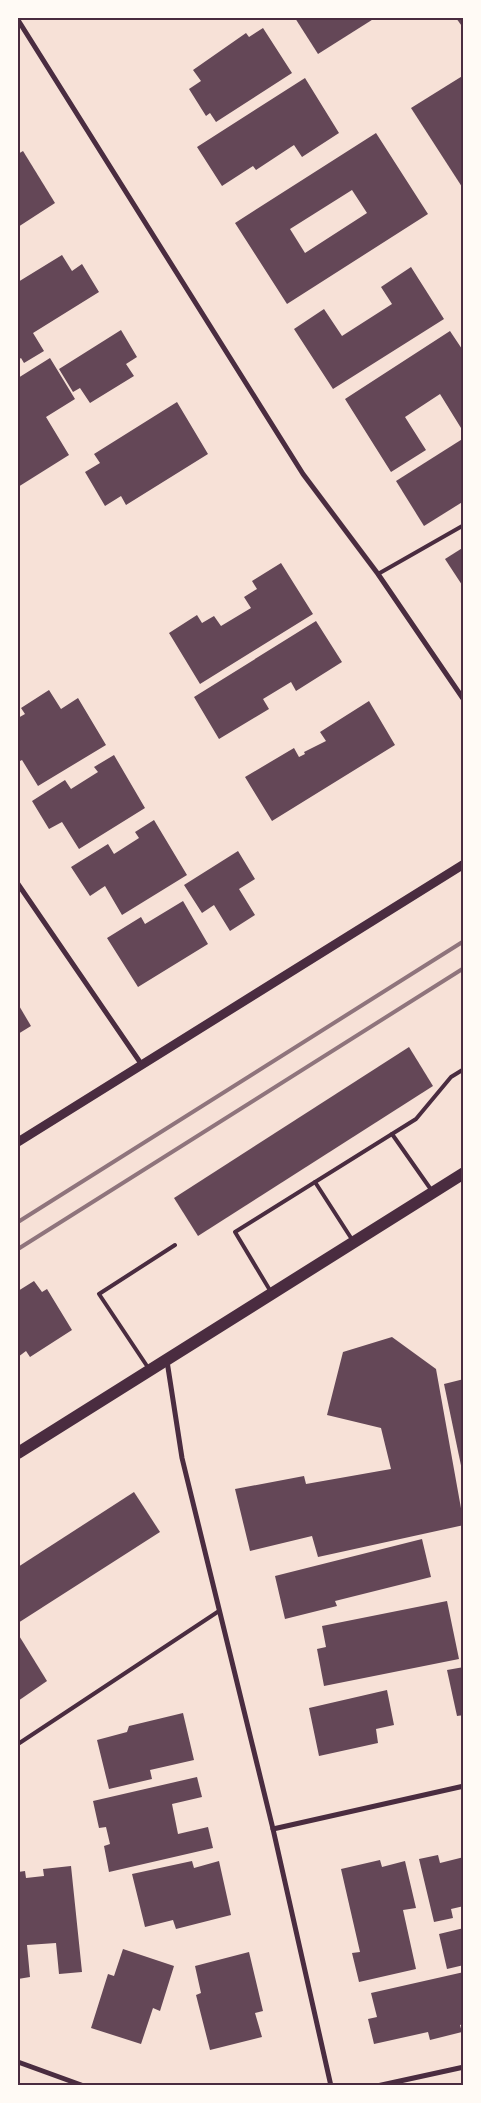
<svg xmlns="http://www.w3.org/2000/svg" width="481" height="2103" viewBox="0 0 481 2103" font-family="Roboto,sans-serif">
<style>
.building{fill:#644757;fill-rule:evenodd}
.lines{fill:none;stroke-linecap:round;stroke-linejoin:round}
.service{stroke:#4a2c40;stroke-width:4}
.minor{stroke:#4a2c40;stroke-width:5}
.tertiary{stroke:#4a2c40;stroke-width:9}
.primary{stroke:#4a2c40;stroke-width:12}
.rail{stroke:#8f747c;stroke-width:4}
.neatline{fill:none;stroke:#4a2c40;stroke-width:2}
</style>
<rect width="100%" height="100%" fill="#f7e1d7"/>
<!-- building -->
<g class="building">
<path d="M295 18H375L318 54Z"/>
<path d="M456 18H464V29Z"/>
<path d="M263 28 292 73 216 122 210 113 206 116 189 89 201 81 193 70 246 33 249 37Z"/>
<path d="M464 75V190L411 108Z"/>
<path d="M305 78 339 133 302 157 294 145 256 170 253 166 222 186 197 147Z"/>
<path d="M376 133 428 214 287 304 235 223ZM352 190 367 213 305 253 290 229Z"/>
<path d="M23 151 55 203 18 227V154Z"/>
<path d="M62 255 72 271 82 264 99 292 33 333 44 351 24 363 21 358 18 360V282Z"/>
<path d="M411 267 444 319 333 389 294 329 324 309 342 336 392 304 381 287Z"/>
<path d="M121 330 137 357 126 364 134 376 90 403 80 388 73 392 59 369Z"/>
<path d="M450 331 464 352V426L461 428 440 394 405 417 426 450 391 472 345 399Z"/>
<path d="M50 358 75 399 46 417 69 455 18 487V378Z"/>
<path d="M177 402 208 454 126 505 121 496 105 506 85 472 100 463 94 454Z"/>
<path d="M464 438V501L424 526 396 481Z"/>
<path d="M464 547V588L445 559Z"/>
<path d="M281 563 313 614 200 684 169 633 197 615 202 623 214 616 221 626 251 608 244 597 257 589 252 581Z"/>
<path d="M316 621 342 662 296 691 291 682 263 699 269 709 219 739 194 697Z"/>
<path d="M49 690 61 709 78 698 106 745 38 786 22 760 18 762V718L25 714 21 708Z"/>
<path d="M369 701 395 745 272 821 245 777 294 748 299 757 305 754 304 752 326 741 320 732Z"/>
<path d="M114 755 145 808 79 849 62 822 49 829 32 801 65 780 71 789 98 772 94 767Z"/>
<path d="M154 820 187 875 122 915 105 886 90 896 71 867 108 844 114 854 139 838 135 832Z"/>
<path d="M238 851 255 879 239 889 255 915 230 931 214 905 202 913 184 885Z"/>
<path d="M183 901 208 944 138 987 107 938 141 917 145 924Z"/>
<path d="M18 1004 31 1026 18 1034Z"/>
<path d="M409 1047 433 1086 198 1236 174 1198Z"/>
<path d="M34 1281 42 1292 47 1289 72 1330 30 1357 26 1351 18 1357V1291Z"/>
<path d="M392 1337 436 1369 464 1525 318 1557 312 1536 250 1551 235 1489 304 1476 306 1484 391 1469 381 1428 327 1415 343 1352Z"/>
<path d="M464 1379V1475H463L444 1384Z"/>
<path d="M134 1492 160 1532 18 1623V1567Z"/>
<path d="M422 1539 431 1577 335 1601 337 1606 285 1619 275 1576Z"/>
<path d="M447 1601 459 1659 324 1686 317 1649 326 1647 322 1626Z"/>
<path d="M18 1634 47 1681 18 1701Z"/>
<path d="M464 1667V1715L457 1716 447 1670Z"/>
<path d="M387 1690 394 1725 376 1729 378 1743 319 1756 309 1708Z"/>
<path d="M183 1713 194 1760 150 1770 152 1779 109 1789 97 1740 127 1732 129 1726Z"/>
<path d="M197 1777 202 1797 172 1804 178 1834 208 1827 213 1848 109 1872 104 1846 110 1844 106 1827 99 1828 93 1801Z"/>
<path d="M438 1855 440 1863 464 1857V1906L451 1909 453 1918 434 1922 419 1859Z"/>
<path d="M380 1860 382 1867 405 1861 416 1908 403 1910 416 1969 359 1982 352 1953 360 1952 341 1869Z"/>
<path d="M192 1861 194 1868 219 1861 231 1915 176 1929 173 1920 145 1927 132 1874Z"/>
<path d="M71 1866 82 1972 59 1974 56 1943 27 1945 30 1977 18 1979V1872L25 1871 26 1878 44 1876 43 1869Z"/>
<path d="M464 1928V1965L447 1969 439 1934Z"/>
<path d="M123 1949 174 1966 160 2011 153 2008 141 2044 91 2028 108 1974 114 1976Z"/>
<path d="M249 1952 263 2011 255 2013 262 2037 210 2050 196 1995 201 1993 195 1966Z"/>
<path d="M464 1972V2024L460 2025 462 2032 430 2040 428 2032 374 2044 368 2019 377 2017 371 1993Z"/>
</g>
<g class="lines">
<!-- service -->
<g class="service">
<path d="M378 574 464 525"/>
<path d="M392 1134 432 1191"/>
<path d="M315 1182 353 1241"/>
<path d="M271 1292 235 1232 416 1119 451 1077 464 1069"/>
<path d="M149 1369 99 1294 175 1245"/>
<path d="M18 1744 219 1611"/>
</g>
<!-- minor -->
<g class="minor">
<path d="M18 20 303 474 378 574 464 700"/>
<path d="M18 884 142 1065"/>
<path d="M167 1361 182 1458 273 1829 331 2086"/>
<path d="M273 1829 464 1786"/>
<path d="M18 2062 84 2086"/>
<path d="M377 2086 464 2067"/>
</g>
<!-- tertiary -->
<path class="tertiary" d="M18 1142 464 864"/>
<!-- primary -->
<path class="primary" d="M18 1453 464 1173"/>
<!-- rail -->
<g class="rail">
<path d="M18 1222 464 941"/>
<path d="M18 1249 464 968"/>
</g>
</g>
<!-- border -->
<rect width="481" height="2103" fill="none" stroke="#fffaf5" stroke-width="38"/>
<rect x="19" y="19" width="443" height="2065" class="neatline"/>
</svg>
